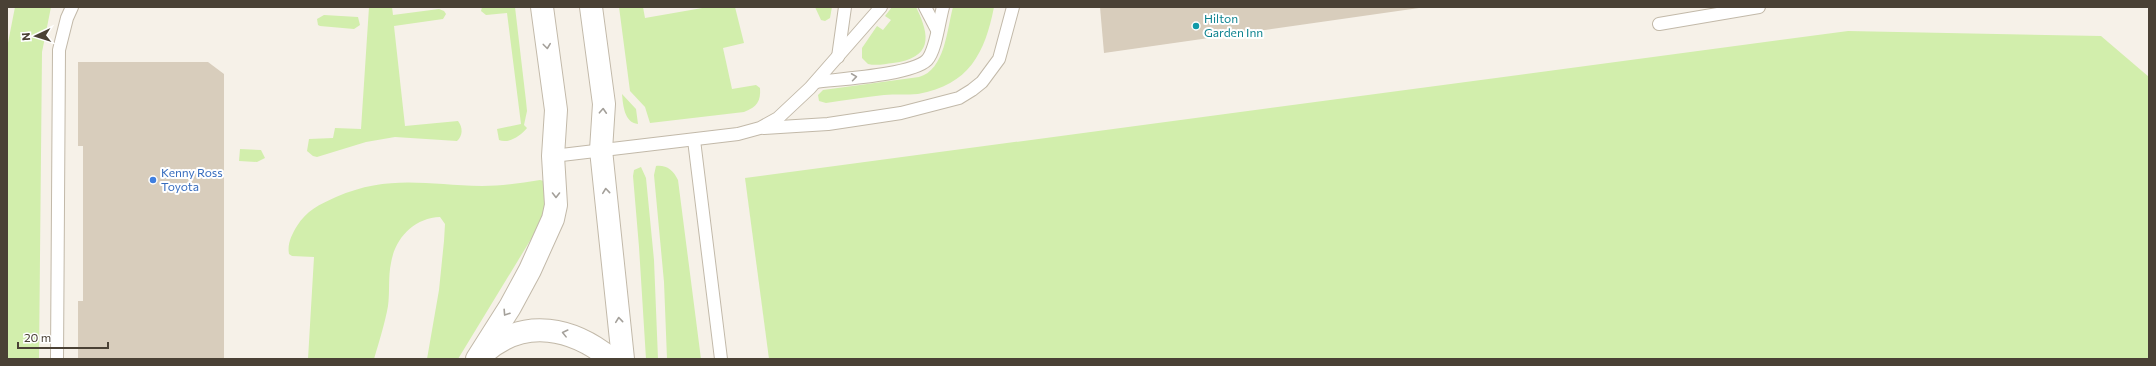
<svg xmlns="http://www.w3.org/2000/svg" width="2156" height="366" viewBox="0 0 2156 366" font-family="Commissioner,sans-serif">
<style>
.green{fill:#d2eeac}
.building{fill:#d8cdbc}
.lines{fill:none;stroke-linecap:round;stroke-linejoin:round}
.lane-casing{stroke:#c2b9a9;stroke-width:14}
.street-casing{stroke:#c2b9a9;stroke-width:24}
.lane{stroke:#fff;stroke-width:12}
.street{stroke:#fff;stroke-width:22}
.oneway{stroke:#a4a09a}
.culture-dot{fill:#0f9aa8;stroke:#fff;stroke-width:1.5}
.shop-dot{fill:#3f7fe0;stroke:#fff;stroke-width:1.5}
.labels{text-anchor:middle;stroke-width:4;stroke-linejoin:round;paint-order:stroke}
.culture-label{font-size:12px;fill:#0d838f;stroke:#fff;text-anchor:start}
.shop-label{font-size:12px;fill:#366cbe;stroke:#fff;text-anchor:start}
</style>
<rect width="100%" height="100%" fill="#f6f1e8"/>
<!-- green -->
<g class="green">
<path d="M15 7H51L42 52 39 359H7V48Z"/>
<path d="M369 7H392L393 15 439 9 444 11 446 14 443 19 394 26 405 126 458 121C463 127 463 136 457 141L395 137 366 142 317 157 313 156 307 151 309 139 333 138 335 128 361 129Z"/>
<path d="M482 7H515L526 101 527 111 524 125 527 128C521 136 508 144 499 140L497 129 521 124 507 13 486 15 481 11Z"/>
<path d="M619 7H643L645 18 708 7H735L744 43 723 48 732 89 756 85 760 88C761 101 757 107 744 112L650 123 645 107 630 91Z"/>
<path d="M815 7H832L830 18 825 21 821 20Z"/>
<path d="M892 7H916C931 37 932 58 893 63 885 64 876 66 868 64L862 58V48L877 26 883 30 891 20 885 16Z"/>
<path d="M953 7H994C985 53 969 85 918 94 907 95 895 94 884 95 865 97 846 100 826 103L819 101 818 95 823 90 919 77C945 70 947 29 953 7Z"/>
<path d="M324 15 358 17 360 25 354 29 320 26 318 25 317 19Z"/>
<path d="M1848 31 2101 36 2149 77V359H769L745 178Z"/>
<path d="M622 94 636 109 638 124C624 123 623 104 622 94Z"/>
<path d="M240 149 261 150 265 158 257 162 239 161Z"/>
<path d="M656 166C667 165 673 170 678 180L701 359H667L664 282 654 175Z"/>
<path d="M641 167 646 178 654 260 658 359H646L639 247 633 176 634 170Z"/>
<path d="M540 180 544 181 547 203 539 226 458 359H427L439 290 444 241 445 224 440 217C414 218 395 238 391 263 388 277 390 292 388 306 385 323 379 342 374 359H308L314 257 292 256 289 254C287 244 292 234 297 226 306 211 320 204 336 197 389 174 427 185 482 186 502 186 521 183 540 180Z"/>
</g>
<!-- building -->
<g class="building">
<path d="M1100 7H1419V8L1104 53Z"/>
<path d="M78 62H208L224 74V359H78V301H83V146H78Z"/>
</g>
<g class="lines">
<!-- lane casing -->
<g class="lane-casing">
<g id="lane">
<path d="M925 7 937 30"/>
<path d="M1659 24 1759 7"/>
<path d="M838 57 845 7"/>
<path d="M816 82C839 79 912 75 927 60 936 50 939 21 943 7"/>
<path d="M764 128 828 124 901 113 959 98 972 90 982 82 999 59 1013 7"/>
<path d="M694 140 721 359"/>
<path d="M553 156 738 134 760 128 778 118 810 88 881 7"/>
<path d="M57 359 59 50 67 18 72 7"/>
</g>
</g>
<!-- street casing -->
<g class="street-casing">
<g id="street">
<path d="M591 7 604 104 601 150 623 359"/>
<path d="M485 352C525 317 573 328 611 359"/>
<path d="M477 359 510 307 530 270 553 219 556 205 553 156 556 110 542 7"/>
</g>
</g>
<!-- lane -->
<use href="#lane" class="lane"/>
<!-- street -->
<use href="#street" class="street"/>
</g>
<!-- one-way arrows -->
<defs><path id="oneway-chevron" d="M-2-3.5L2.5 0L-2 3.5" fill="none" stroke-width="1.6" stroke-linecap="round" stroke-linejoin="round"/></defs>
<g class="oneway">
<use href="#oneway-chevron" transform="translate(547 46) rotate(83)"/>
<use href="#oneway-chevron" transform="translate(854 77) rotate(-8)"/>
<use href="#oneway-chevron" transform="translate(603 111) rotate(-87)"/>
<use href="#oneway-chevron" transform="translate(606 191) rotate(-96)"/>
<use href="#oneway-chevron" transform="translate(556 195) rotate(90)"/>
<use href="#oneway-chevron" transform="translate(506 313) rotate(123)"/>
<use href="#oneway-chevron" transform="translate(619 320) rotate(-96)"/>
<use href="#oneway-chevron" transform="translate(565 333) rotate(-166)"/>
</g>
<!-- markers -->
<circle class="culture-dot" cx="1196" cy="26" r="4"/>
<circle class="shop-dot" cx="153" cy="180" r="4"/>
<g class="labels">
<!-- culture labels -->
<g class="culture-label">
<text x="1204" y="23">Hilton<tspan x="1204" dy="14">Garden Inn</tspan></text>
</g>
<!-- shop labels -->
<g class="shop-label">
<text x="161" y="177">Kenny Ross<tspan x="161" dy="14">Toyota</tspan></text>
</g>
</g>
<!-- border -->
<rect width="2156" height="366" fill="none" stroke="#4a4135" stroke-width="16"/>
<!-- north arrow -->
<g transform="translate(36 36) rotate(266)" stroke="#ffffff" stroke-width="3" paint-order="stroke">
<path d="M0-3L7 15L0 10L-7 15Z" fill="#4a4135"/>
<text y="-6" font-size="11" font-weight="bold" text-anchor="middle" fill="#4a4135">N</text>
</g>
<!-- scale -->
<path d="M18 342v6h90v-6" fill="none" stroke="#4a4135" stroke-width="2"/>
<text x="24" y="342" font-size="12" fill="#4a4135" stroke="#ffffff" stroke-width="3" paint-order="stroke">20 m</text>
</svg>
